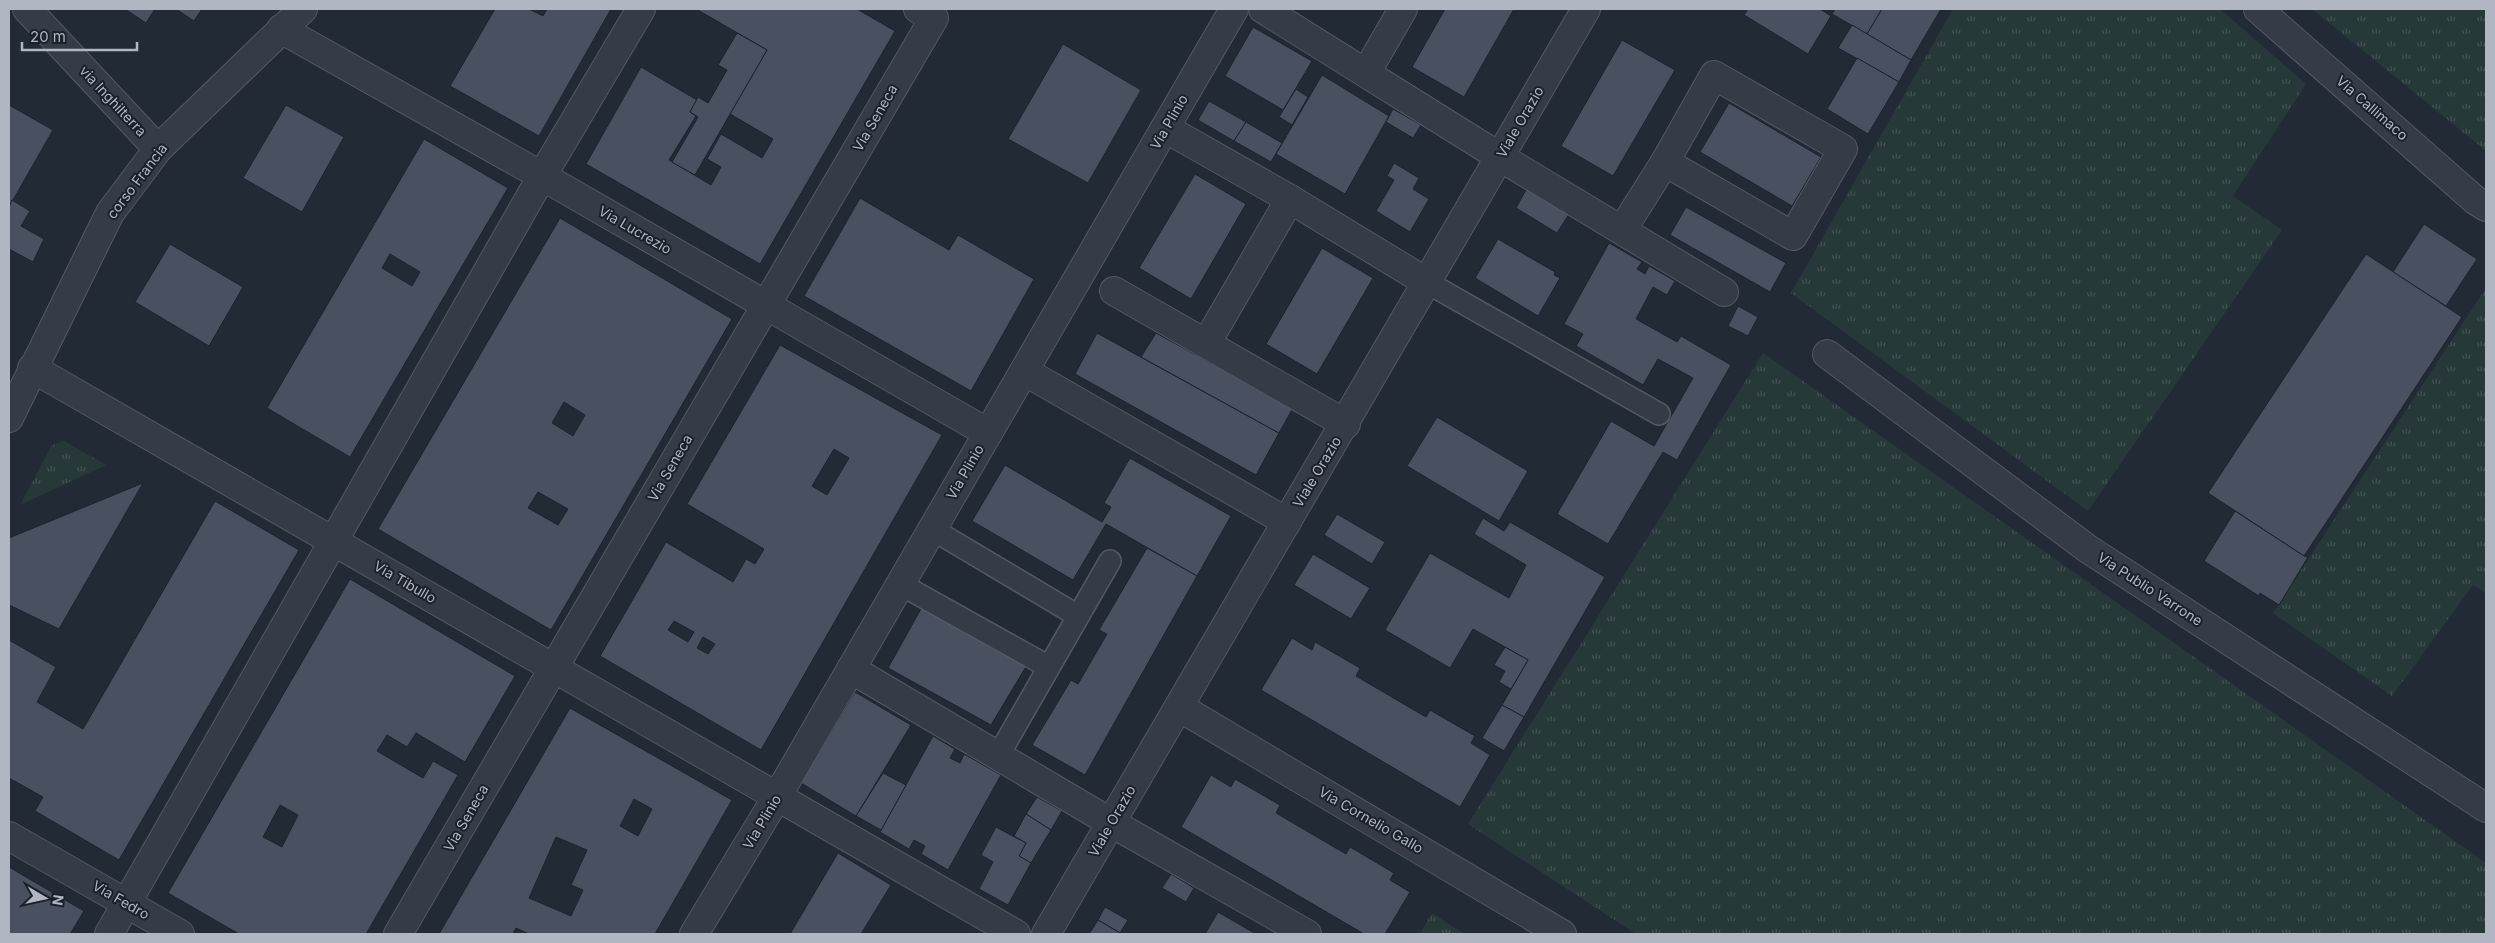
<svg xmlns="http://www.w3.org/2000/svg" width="2495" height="943" viewBox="0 0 2495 943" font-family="Inter,sans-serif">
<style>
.grass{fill:url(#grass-tufts)}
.building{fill:#495160;stroke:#1d232d;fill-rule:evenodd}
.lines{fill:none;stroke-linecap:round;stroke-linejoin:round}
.service-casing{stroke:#535a64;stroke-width:24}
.minor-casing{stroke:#535a64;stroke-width:30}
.tertiary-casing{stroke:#535a64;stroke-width:30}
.service{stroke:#363c47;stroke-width:21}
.minor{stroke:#363c47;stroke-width:28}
.tertiary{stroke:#363c47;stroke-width:28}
.labels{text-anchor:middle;stroke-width:4;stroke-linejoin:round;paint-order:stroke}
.street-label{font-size:14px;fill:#b0b7c3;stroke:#1b212b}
</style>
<defs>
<pattern id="grass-tufts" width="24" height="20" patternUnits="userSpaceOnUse" patternTransform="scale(1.25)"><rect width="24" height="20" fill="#273839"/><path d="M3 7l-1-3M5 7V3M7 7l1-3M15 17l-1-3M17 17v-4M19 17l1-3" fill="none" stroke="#445354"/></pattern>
</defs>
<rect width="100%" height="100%" fill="#222a36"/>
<!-- grass -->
<g class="grass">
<path d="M1953 9H2220L2306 84 2233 196 2282 230 2088 511 1791 293Z"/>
<path d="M2312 9H2486V151Z"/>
<path d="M2486 288V593L2473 585 2392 696 2273 613Z"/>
<path d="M1763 353 2486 863V934H1636L1468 824Z"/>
<path d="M64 441 106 465 20 505 52 445Z"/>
<path d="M1432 913 1464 934H1420Z"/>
</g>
<!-- building -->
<g class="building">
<path d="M125 9H155L146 23Z"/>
<path d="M176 9H202L194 21Z"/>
<path d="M495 9H529L543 16 547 9H611L539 136 450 86Z"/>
<path d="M696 9H857L895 31 760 264 586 164 641 67 697 100 690 112 696 116 669 160 711 185 721 167 707 159 721 134 762 158 773 139 730 114 767 50Z"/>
<path d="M1445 9H1514L1464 97 1412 67Z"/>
<path d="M1748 9H1820L1831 16 1808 54 1744 15Z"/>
<path d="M1835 9H1882L1867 34 1832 14Z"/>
<path d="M1882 9H1941L1911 60 1867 34Z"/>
<path d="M1852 25 1911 60 1899 82 1838 48Z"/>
<path d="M1253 27 1312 61 1283 110 1225 76Z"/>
<path d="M737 33 767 50 695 175 672 162 698 117 690 112 698 97 708 103 727 70 718 65Z"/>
<path d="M1622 40 1675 70 1613 176 1561 146Z"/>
<path d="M1063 44 1141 90 1088 183 1008 139Z"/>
<path d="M1857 58 1899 82 1868 134 1827 109Z"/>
<path d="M1322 75 1389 116 1345 194 1276 154Z"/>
<path d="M1296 89 1308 97 1292 125 1279 117Z"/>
<path d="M1209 101 1246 122 1234 141 1198 120Z"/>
<path d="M1729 103 1821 157 1792 206 1700 152Z"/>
<path d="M9 105 53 130 9 207Z"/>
<path d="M286 105 344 137 302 212 243 178Z"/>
<path d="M1393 109 1421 125 1413 138 1386 122Z"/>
<path d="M1246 122 1282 143 1271 162 1234 141Z"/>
<path d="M424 139 508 188 350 457 267 408ZM390 254 420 272 412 286 382 268Z"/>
<path d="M1394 163 1419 178 1413 189 1429 199 1410 232 1376 211 1394 180 1387 176Z"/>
<path d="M1195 174 1246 204 1191 299 1139 268Z"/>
<path d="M1528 186 1571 211 1557 233 1516 208Z"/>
<path d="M860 198 949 250 958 235 1034 279 971 391 804 296Z"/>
<path d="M12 200 30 211 21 226 44 239 33 262 9 249V207Z"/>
<path d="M1686 207 1786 263 1770 292 1670 235Z"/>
<path d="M560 218 732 319 551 630 378 529ZM564 402 585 415 573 436 552 423ZM538 492 568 509 558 525 528 508Z"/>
<path d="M2424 224 2477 259 2446 306 2393 272Z"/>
<path d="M1498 239 1555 272 1554 275 1560 278 1538 316 1475 278Z"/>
<path d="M1609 243 1642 262 1637 269 1645 274 1649 266 1675 281 1667 295 1653 287 1636 319 1677 342 1681 336 1731 365 1677 460 1663 452 1608 544 1557 514 1611 421 1654 446 1693 378 1658 359 1643 385 1576 346 1583 334 1564 324Z"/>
<path d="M170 244 243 287 209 346 135 302Z"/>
<path d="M1322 248 1373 278 1317 374 1266 344Z"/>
<path d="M2366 254 2462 317 2304 556 2208 493Z"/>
<path d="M1738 306 1758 317 1748 336 1728 326Z"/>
<path d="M1097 333 1279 433 1256 475 1075 374Z"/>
<path d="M1156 333 1293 408 1279 433 1141 357Z"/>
<path d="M780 345 942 435 761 750 600 656 666 542 733 582 746 559 755 564 764 549 687 504ZM834 449 849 458 827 495 812 486ZM674 621 694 632 688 642 668 630ZM703 637 715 644 708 654 697 648Z"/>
<path d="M1437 417 1528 471 1499 521 1407 466Z"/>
<path d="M1130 458 1231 516 1197 576 1106 524 1073 580 972 521 1005 465 1102 522 1111 507 1104 503Z"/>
<path d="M143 483 59 629 9 605V538Z"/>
<path d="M215 501 299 550 119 860 35 811 43 797 9 778V640L56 667 37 702 83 729Z"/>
<path d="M2235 511 2304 556 2308 557 2279 605 2260 593 2259 596 2204 561Z"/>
<path d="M1337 514 1385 542 1372 564 1324 535Z"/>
<path d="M1483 518 1504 531 1510 522 1605 577 1524 717 1502 705 1528 660 1473 629 1450 668 1385 630 1430 553 1509 598 1526 565 1474 534Z"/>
<path d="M1147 548 1197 576 1085 775 1032 745 1071 680 1078 684 1107 634 1099 630Z"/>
<path d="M1313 554 1370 588 1351 619 1294 585Z"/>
<path d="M350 579 515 676 465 762 416 733 407 747 387 735 377 751 423 778 433 761 458 775 366 934H239L168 893ZM280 805 298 815 282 847 263 837Z"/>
<path d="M922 607 1027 665 991 725 888 668Z"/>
<path d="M1292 638 1312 650 1315 642 1360 668 1356 676 1426 717 1430 710 1475 736 1471 743 1490 755 1460 807 1261 690Z"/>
<path d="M1505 647 1528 660 1511 689 1499 682 1505 671 1494 665Z"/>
<path d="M855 692 911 725 856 816 801 783Z"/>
<path d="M1502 705 1524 717 1504 751 1482 738Z"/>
<path d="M570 708 732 800 655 934H529L516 928 513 934H439ZM634 799 652 809 638 836 620 826ZM556 837 587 850 571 885 583 890 571 916 529 898Z"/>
<path d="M933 736 955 749 950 758 960 763 964 754 1001 775 948 870 921 854 925 846 914 840 909 849 880 832Z"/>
<path d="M883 773 906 785 881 830 856 816Z"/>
<path d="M1211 775 1231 787 1235 779 1280 805 1276 813 1346 854 1350 847 1394 873 1390 880 1410 892 1385 934H1364L1181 827Z"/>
<path d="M1037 797 1062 811 1051 830 1026 814Z"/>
<path d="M1026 814 1051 830 1031 863 1019 856 1026 843 1014 836Z"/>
<path d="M996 827 1026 843 1019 856 1031 863 1008 905 979 889 993 862 981 855Z"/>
<path d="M838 853 891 885 861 934H790Z"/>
<path d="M9 867 84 911 70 934H9Z"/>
<path d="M1171 874 1194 888 1186 902 1162 888Z"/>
<path d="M1105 907 1128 920 1120 933 1098 920Z"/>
<path d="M1218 912 1256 934H1205Z"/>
<path d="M1098 920 1120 933 1119 934H1089Z"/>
</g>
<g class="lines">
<!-- service casing -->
<g class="service-casing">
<g id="service">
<path d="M1428 283 1659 414"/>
<path d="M932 529 1078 616"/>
<path d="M900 584 1049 667"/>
<path d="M998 756 1110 561"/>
</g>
</g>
<!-- minor casing -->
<g class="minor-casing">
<g id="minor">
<path d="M27 9 158 149"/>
<path d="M1263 9 1500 157 1724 292"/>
<path d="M2258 9 2475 200 2486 207"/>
<path d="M281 29 542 176 988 433"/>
<path d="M1366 73 1403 9"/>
<path d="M1165 128 1290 199 1428 283"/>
<path d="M1622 230 1665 162 1714 75 1843 149 1793 236 1665 162"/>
<path d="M1114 291 1346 424"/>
<path d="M1206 344 1290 199"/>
<path d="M1827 354 2088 549 2486 808"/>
<path d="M32 368 1016 934"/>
<path d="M1024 371 1287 522"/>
<path d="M9 418 110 213 158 149 303 9"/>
<path d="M851 669 1110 822 1307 934"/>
<path d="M1179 707 1562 934"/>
<path d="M9 836 180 934"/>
<path d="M109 934 542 176 641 9"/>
<path d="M398 934 934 18 918 9"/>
<path d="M694 934 778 795 1234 9"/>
</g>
</g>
<!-- tertiary casing -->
<g class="tertiary-casing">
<path id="tertiary" d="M1046 934 1586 9"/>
</g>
<!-- service -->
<use href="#service" class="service"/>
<!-- minor -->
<use href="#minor" class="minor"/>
<!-- tertiary -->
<use href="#tertiary" class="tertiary"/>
</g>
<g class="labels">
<!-- street labels -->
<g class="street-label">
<text transform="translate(113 101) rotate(47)" y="5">via Inghilterra</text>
<text transform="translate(2372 108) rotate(41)" y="5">Via Callimaco</text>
<text transform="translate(875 118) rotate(-60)" y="5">Via Seneca</text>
<text transform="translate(1169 122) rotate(-60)" y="5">Via Plinio</text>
<text transform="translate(1520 122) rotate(-60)" y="5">Viale Orazio</text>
<text transform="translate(137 181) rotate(-53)" y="5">corso Francia</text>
<text transform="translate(635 230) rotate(30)" y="5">Via Lucrezio</text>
<text transform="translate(670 468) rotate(-60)" y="5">Via Seneca</text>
<text transform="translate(965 472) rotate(-60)" y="5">Via Plinio</text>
<text transform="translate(1317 472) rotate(-59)" y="5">Viale Orazio</text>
<text transform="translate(405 582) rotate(30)" y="5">Via Tibullo</text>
<text transform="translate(2150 589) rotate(33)" y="5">Via Publio Varrone</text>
<text transform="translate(466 818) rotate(-60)" y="5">Via Seneca</text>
<text transform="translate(1371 820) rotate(30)" y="5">Via Cornelio Gallo</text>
<text transform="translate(1112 821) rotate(-60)" y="5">Viale Orazio</text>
<text transform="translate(762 822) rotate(-59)" y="5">Via Plinio</text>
<text transform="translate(121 900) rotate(30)" y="5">Via Fedro</text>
</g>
</g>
<!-- border -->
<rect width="2495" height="943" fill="none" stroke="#b0b7c3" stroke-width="20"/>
<!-- north arrow -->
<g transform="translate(45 898) rotate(99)" stroke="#1b212b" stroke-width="4" paint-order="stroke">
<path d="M0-4L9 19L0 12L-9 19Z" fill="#b0b7c3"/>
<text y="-8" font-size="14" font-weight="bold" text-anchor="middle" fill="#b0b7c3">N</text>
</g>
<!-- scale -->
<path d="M22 42v8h115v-8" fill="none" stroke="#b0b7c3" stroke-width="2.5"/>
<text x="30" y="42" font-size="15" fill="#b0b7c3" stroke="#1b212b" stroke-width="4" paint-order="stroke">20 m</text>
</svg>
